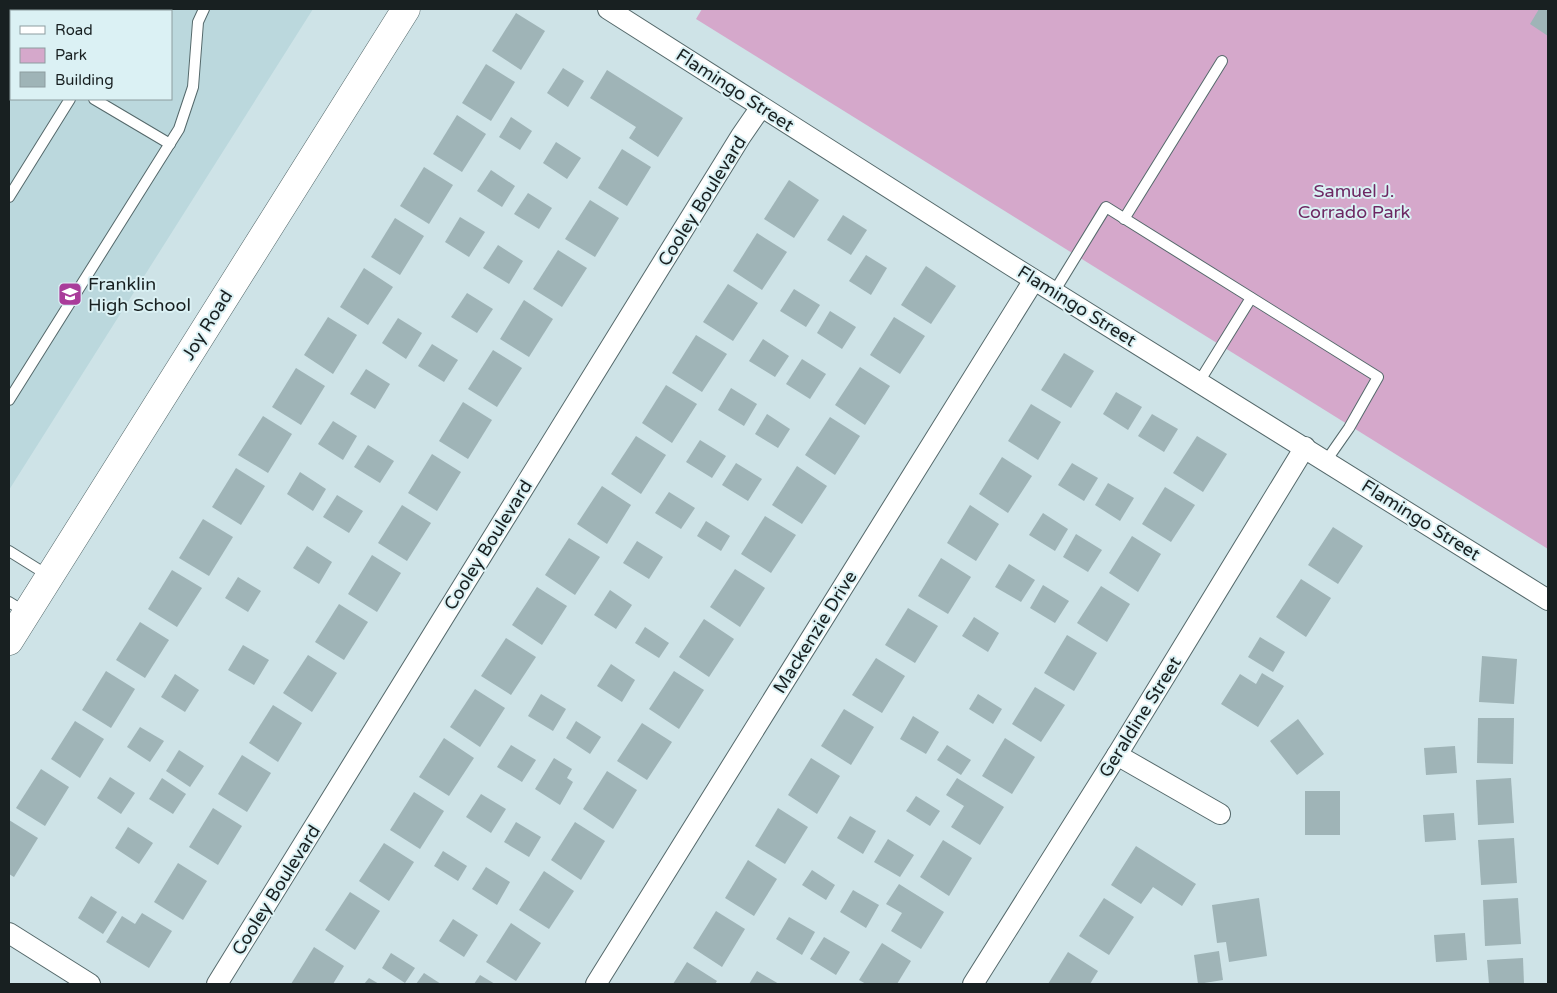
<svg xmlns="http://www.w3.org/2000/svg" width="1557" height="993" viewBox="0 0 1557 993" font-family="'Varela Round',sans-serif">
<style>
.built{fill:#bbd8dd;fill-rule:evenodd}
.green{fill:#d5a8cb}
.building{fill:#9fb4b7}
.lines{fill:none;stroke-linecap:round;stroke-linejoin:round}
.lane-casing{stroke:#55696b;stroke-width:12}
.street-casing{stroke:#55696b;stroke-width:22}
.secondary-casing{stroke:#55696b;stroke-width:29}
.lane{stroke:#fff;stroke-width:10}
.street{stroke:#fff;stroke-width:20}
.secondary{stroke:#fff;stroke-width:28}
.labels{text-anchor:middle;stroke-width:4;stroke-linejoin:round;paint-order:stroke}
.street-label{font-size:18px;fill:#182021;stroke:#dbf1f4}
.park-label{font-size:18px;fill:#6d2863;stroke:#dbf1f4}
.poi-label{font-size:18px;fill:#182021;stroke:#dbf1f4;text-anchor:start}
</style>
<rect width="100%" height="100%" fill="#cee3e7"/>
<!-- built -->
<path class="built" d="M9 9H313L9 490ZM11 11H171V99H11Z"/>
<!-- green -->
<path class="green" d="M702 9H1548V549L696 19Z"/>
<!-- building -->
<g class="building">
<path d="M1539 9H1548V36L1530 24Z"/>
<path d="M516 13 545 31 521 70 492 51Z"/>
<path d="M486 64 515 82 491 121 462 103Z"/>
<path d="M563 68 584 81 568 107 547 93Z"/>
<path d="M607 70 683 118 658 157 629 138 636 127 590 98Z"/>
<path d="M457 115 486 134 462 172 433 154Z"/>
<path d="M511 117 532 131 520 150 499 137Z"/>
<path d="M556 142 581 158 567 179 543 163Z"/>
<path d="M622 149 651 167 627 206 598 188Z"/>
<path d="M424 167 453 185 429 224 400 206Z"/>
<path d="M491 170 515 186 502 207 477 191Z"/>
<path d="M789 180 819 200 794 238 764 219Z"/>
<path d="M528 193 552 208 539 229 514 214Z"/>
<path d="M590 200 619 218 595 257 565 239Z"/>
<path d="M843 215 867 230 851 255 827 240Z"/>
<path d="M460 217 485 232 469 257 445 242Z"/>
<path d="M395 218 424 236 400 275 371 257Z"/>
<path d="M757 233 787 252 762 290 733 271Z"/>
<path d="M498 245 523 261 509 284 483 268Z"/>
<path d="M558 250 587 268 562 307 533 289Z"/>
<path d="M866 255 887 268 871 295 849 281Z"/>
<path d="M926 266 956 286 931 324 901 305Z"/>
<path d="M364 268 393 287 368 325 340 307Z"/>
<path d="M728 284 758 303 733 341 703 322Z"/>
<path d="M794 289 820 305 806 327 780 311Z"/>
<path d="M467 293 493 309 477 333 451 317Z"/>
<path d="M524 300 553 319 529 357 500 339Z"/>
<path d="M830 311 856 327 842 349 817 333Z"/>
<path d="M328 317 357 335 333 374 304 355Z"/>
<path d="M894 317 925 336 900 374 870 355Z"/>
<path d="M398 318 422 333 406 359 382 343Z"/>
<path d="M696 335 727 354 702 392 672 373Z"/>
<path d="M763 339 789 356 775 377 749 361Z"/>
<path d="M432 344 458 360 444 382 418 366Z"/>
<path d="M493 350 522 368 497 407 468 389Z"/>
<path d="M1064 353 1094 371 1071 408 1041 390Z"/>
<path d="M802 359 826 374 810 399 786 384Z"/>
<path d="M860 367 890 386 865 425 835 405Z"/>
<path d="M296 368 325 386 301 425 272 407Z"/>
<path d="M366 369 390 384 375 409 350 394Z"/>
<path d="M666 385 697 404 672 443 642 423Z"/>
<path d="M731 388 757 404 744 426 718 410Z"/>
<path d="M1116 392 1142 407 1128 430 1103 414Z"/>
<path d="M463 402 492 420 468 459 439 441Z"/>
<path d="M1031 404 1061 422 1038 460 1008 441Z"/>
<path d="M767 414 790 429 778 448 755 434Z"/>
<path d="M1152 414 1178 429 1164 452 1138 436Z"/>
<path d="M263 416 292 434 268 473 238 455Z"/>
<path d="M830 417 860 436 835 475 805 455Z"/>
<path d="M333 421 357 436 343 460 318 444Z"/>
<path d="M636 436 666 455 641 494 611 474Z"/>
<path d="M1197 436 1227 454 1203 492 1173 473Z"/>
<path d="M700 440 726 456 712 478 686 462Z"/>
<path d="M368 445 394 461 380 483 354 467Z"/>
<path d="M432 454 461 472 437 511 408 493Z"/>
<path d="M1002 457 1032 476 1008 513 979 494Z"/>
<path d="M736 463 762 479 748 501 722 485Z"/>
<path d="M1072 463 1098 478 1084 501 1058 485Z"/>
<path d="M797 466 827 486 802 524 772 505Z"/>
<path d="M236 468 265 486 241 525 212 507Z"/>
<path d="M300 472 326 489 313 511 287 494Z"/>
<path d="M1108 483 1134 498 1120 521 1095 505Z"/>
<path d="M602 486 631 505 607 544 577 524Z"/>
<path d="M1165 487 1195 505 1171 542 1142 524Z"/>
<path d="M669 492 695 508 681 529 655 513Z"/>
<path d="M337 495 363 511 349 533 323 517Z"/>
<path d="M402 505 431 523 407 561 378 543Z"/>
<path d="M970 505 999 524 976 561 947 543Z"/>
<path d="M1043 513 1068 529 1055 551 1029 535Z"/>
<path d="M765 516 796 535 771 573 741 554Z"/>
<path d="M203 519 233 537 209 576 179 558Z"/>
<path d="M706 521 730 536 721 551 697 536Z"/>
<path d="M1333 527 1363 546 1338 584 1308 565Z"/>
<path d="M1076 534 1102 550 1088 572 1063 557Z"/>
<path d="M1132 536 1161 554 1138 592 1109 573Z"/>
<path d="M569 538 600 557 575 595 545 575Z"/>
<path d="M637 541 663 557 649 579 623 563Z"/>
<path d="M307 546 332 562 319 584 293 568Z"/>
<path d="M372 555 401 573 377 612 348 594Z"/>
<path d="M941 558 971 577 948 614 918 596Z"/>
<path d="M1009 564 1035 580 1021 602 995 587Z"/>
<path d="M735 569 765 588 740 627 710 607Z"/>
<path d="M172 570 202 588 177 627 148 609Z"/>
<path d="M238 577 261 591 248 612 225 598Z"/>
<path d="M1301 579 1331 598 1306 637 1276 617Z"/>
<path d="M1043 585 1069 601 1055 623 1030 608Z"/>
<path d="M1101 586 1130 604 1107 642 1077 623Z"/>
<path d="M537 587 567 606 542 645 512 625Z"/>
<path d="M610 590 632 605 616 629 594 615Z"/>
<path d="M339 604 368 622 344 660 315 642Z"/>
<path d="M908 608 938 626 915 663 885 645Z"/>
<path d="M974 617 999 633 988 652 962 636Z"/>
<path d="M704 619 734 639 709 677 679 657Z"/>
<path d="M140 622 169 640 145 678 116 660Z"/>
<path d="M645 627 669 643 659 658 635 643Z"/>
<path d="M1067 635 1097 653 1074 691 1044 673Z"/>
<path d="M1260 637 1285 652 1273 672 1248 657Z"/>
<path d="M506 638 536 657 511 695 481 676Z"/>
<path d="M243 645 269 660 254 685 228 670Z"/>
<path d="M308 655 337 673 312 712 283 693Z"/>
<path d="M1482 656 1517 659 1514 704 1479 702Z"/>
<path d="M876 658 905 676 882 713 852 695Z"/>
<path d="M611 664 635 680 622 702 597 686Z"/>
<path d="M106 671 135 689 111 728 82 710Z"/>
<path d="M674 671 704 690 679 729 649 709Z"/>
<path d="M1262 673 1284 686 1258 727 1221 704 1240 674 1256 684Z"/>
<path d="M175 674 199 690 185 712 161 697Z"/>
<path d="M1035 687 1065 705 1041 742 1012 724Z"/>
<path d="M475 689 505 708 480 747 450 727Z"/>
<path d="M541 694 566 709 553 731 528 716Z"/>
<path d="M978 694 1002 709 993 724 969 709Z"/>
<path d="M273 705 302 723 278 762 249 743Z"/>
<path d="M844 709 874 727 851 765 821 746Z"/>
<path d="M913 716 939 732 926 754 900 739Z"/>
<path d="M1478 718H1514L1513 764 1477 763Z"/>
<path d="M1298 719 1324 754 1297 775 1270 741Z"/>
<path d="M75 721 104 739 80 778 51 759Z"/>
<path d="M576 721 601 737 590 754 566 738Z"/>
<path d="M642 723 672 742 647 780 617 761Z"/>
<path d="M140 727 164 741 150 762 127 747Z"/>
<path d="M444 738 474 758 449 796 419 777Z"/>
<path d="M1005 738 1035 757 1012 794 982 776Z"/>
<path d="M511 745 536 760 522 782 497 767Z"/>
<path d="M947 745 971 760 961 775 937 760Z"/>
<path d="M1455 746 1457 773 1426 775 1424 748Z"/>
<path d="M179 750 204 766 190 787 166 771Z"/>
<path d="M242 755 271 773 247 812 218 794Z"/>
<path d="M554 758 572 769 567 778 573 782 560 805 535 789Z"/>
<path d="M811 758 840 776 817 814 788 795Z"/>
<path d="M41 769 69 787 45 826 16 808Z"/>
<path d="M607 771 637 790 613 829 583 809Z"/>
<path d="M110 777 135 793 121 814 97 798Z"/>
<path d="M162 778 186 794 173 814 149 799Z"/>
<path d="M957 778 1004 807 980 845 951 827 964 806 946 795Z"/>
<path d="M1511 778 1514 823 1478 825 1476 780Z"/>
<rect x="1305" y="791" width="35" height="44"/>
<path d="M414 792 444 811 420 849 390 830Z"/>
<path d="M481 794 506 809 491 833 466 817Z"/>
<path d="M916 796 940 811 930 826 906 811Z"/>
<path d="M213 808 242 826 218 865 189 847Z"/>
<path d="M778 808 808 827 785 864 755 846Z"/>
<path d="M1454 813 1456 840 1425 842 1423 815Z"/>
<path d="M850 816 876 831 863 854 837 838Z"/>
<path d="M9 820 38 838 14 877 9 874Z"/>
<path d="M516 822 541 837 529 857 504 842Z"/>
<path d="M575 822 605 841 581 880 551 860Z"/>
<path d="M128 827 153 843 139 864 115 848Z"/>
<path d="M1514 838 1517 883 1481 885 1478 840Z"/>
<path d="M888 839 914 855 900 877 874 862Z"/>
<path d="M943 840 972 858 949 896 920 877Z"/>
<path d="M384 843 414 862 389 901 359 881Z"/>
<path d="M1136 846 1196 884 1182 906 1153 887 1141 904 1111 885Z"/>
<path d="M443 851 467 866 458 881 434 866Z"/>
<path d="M748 860 777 879 754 916 725 898Z"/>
<path d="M178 863 207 881 183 920 154 902Z"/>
<path d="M486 867 510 882 497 905 472 889Z"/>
<path d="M812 870 835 885 826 900 802 885Z"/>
<path d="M544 871 574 891 549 929 519 910Z"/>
<path d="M899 884 944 912 921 949 891 931 902 913 886 904Z"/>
<path d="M853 890 879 905 866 928 840 912Z"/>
<path d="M350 892 380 911 355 950 325 930Z"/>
<path d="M91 896 117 912 103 934 78 918Z"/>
<path d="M1104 898 1134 917 1109 955 1079 936Z"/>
<path d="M1259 898 1267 956 1229 962 1226 942 1217 943 1212 905Z"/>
<path d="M1518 898 1521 944 1485 946 1483 900Z"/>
<path d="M716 911 745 929 722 967 693 948Z"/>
<path d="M142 913 172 931 149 968 106 942 122 916 135 924Z"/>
<path d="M789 917 815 932 802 955 776 939Z"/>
<path d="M453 919 478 935 464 957 439 941Z"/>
<path d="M511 923 541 943 516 981 486 962Z"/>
<path d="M1465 933 1467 960 1436 962 1434 935Z"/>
<path d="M824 937 850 952 836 975 810 959Z"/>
<path d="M882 943 911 961 897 984H866L859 980Z"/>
<path d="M314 947 344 966 333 984H291Z"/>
<path d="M1219 951 1223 980 1198 984 1194 955Z"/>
<path d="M1068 952 1098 971 1090 984H1048Z"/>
<path d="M391 953 415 968 405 983 382 968Z"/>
<path d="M1523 958 1524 984H1489L1487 960Z"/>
<path d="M687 962 717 981 715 984H673Z"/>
<path d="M757 971 779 984H749Z"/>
<path d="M424 973 441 984H416Z"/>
<path d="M480 975 495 984H474Z"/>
<path d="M369 978 379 984H364Z"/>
</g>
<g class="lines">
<!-- lane casing -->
<g class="lane-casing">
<g id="lane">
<path d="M125 11 126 9"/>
<path d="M94 99 170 144"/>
<path d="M9 197 70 99"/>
<path d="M1124 219 1222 61"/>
<path d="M1054 292 1106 207 1378 377 1349 428 1326 461"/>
<path d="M1199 382 1251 298"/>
<path d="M9 400 179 129 193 87 198 22 204 9"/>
<path d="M9 551 49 576"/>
<path d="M9 602 25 612"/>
</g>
</g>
<!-- street casing -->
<g class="street-casing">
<g id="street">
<path d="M608 9 1012 266 1548 600"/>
<path d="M1117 755 1220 814"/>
<path d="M9 933 90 984"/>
<path d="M217 984 741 136 761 107"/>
<path d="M596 984 1034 280"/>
<path d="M973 984 1117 755 1305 447"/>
</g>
</g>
<!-- secondary casing -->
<g class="secondary-casing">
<path id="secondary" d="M9 641 406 9"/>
</g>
<!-- lane -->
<use href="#lane" class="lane"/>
<!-- street -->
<use href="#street" class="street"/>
<!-- secondary -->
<use href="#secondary" class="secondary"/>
</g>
<!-- icons -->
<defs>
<g id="school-square" transform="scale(1.25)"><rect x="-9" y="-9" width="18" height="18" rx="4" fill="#a93c9a" stroke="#dbf1f4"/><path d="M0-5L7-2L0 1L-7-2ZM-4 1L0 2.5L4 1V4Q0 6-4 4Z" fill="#fff"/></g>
</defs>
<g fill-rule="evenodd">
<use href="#school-square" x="70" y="294"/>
</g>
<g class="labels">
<!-- street labels -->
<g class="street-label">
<text transform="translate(735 90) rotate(33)" y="6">Flamingo Street</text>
<text transform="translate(702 201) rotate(-58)" y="6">Cooley Boulevard</text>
<text transform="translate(1077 306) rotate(32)" y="6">Flamingo Street</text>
<text transform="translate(207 325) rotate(-58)" y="6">Joy Road</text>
<text transform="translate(1421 520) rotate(32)" y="6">Flamingo Street</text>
<text transform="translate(488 545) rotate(-58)" y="6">Cooley Boulevard</text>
<text transform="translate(815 632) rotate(-58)" y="6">Mackenzie Drive</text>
<text transform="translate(1140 717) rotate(-58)" y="6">Geraldine Street</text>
<text transform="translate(276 890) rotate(-58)" y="6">Cooley Boulevard</text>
</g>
<!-- park labels -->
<g class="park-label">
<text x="1354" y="197">Samuel J.<tspan x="1354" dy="21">Corrado Park</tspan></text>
</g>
<!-- poi labels -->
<g class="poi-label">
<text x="88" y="290">Franklin<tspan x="88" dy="21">High School</tspan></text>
</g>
</g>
<!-- border -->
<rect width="1557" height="993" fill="none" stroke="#182021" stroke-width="20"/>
<!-- legend -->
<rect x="10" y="10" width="162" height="90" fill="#dbf1f4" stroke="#8d9da0"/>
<rect x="20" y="26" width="25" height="8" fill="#ffffff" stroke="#8d9da0"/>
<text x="55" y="35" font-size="15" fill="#182021">Road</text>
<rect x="20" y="48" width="25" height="15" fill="#d5a8cb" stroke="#8d9da0"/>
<text x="55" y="60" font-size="15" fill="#182021">Park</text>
<rect x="20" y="72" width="25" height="15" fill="#9fb4b7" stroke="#8d9da0"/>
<text x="55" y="85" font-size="15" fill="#182021">Building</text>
</svg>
